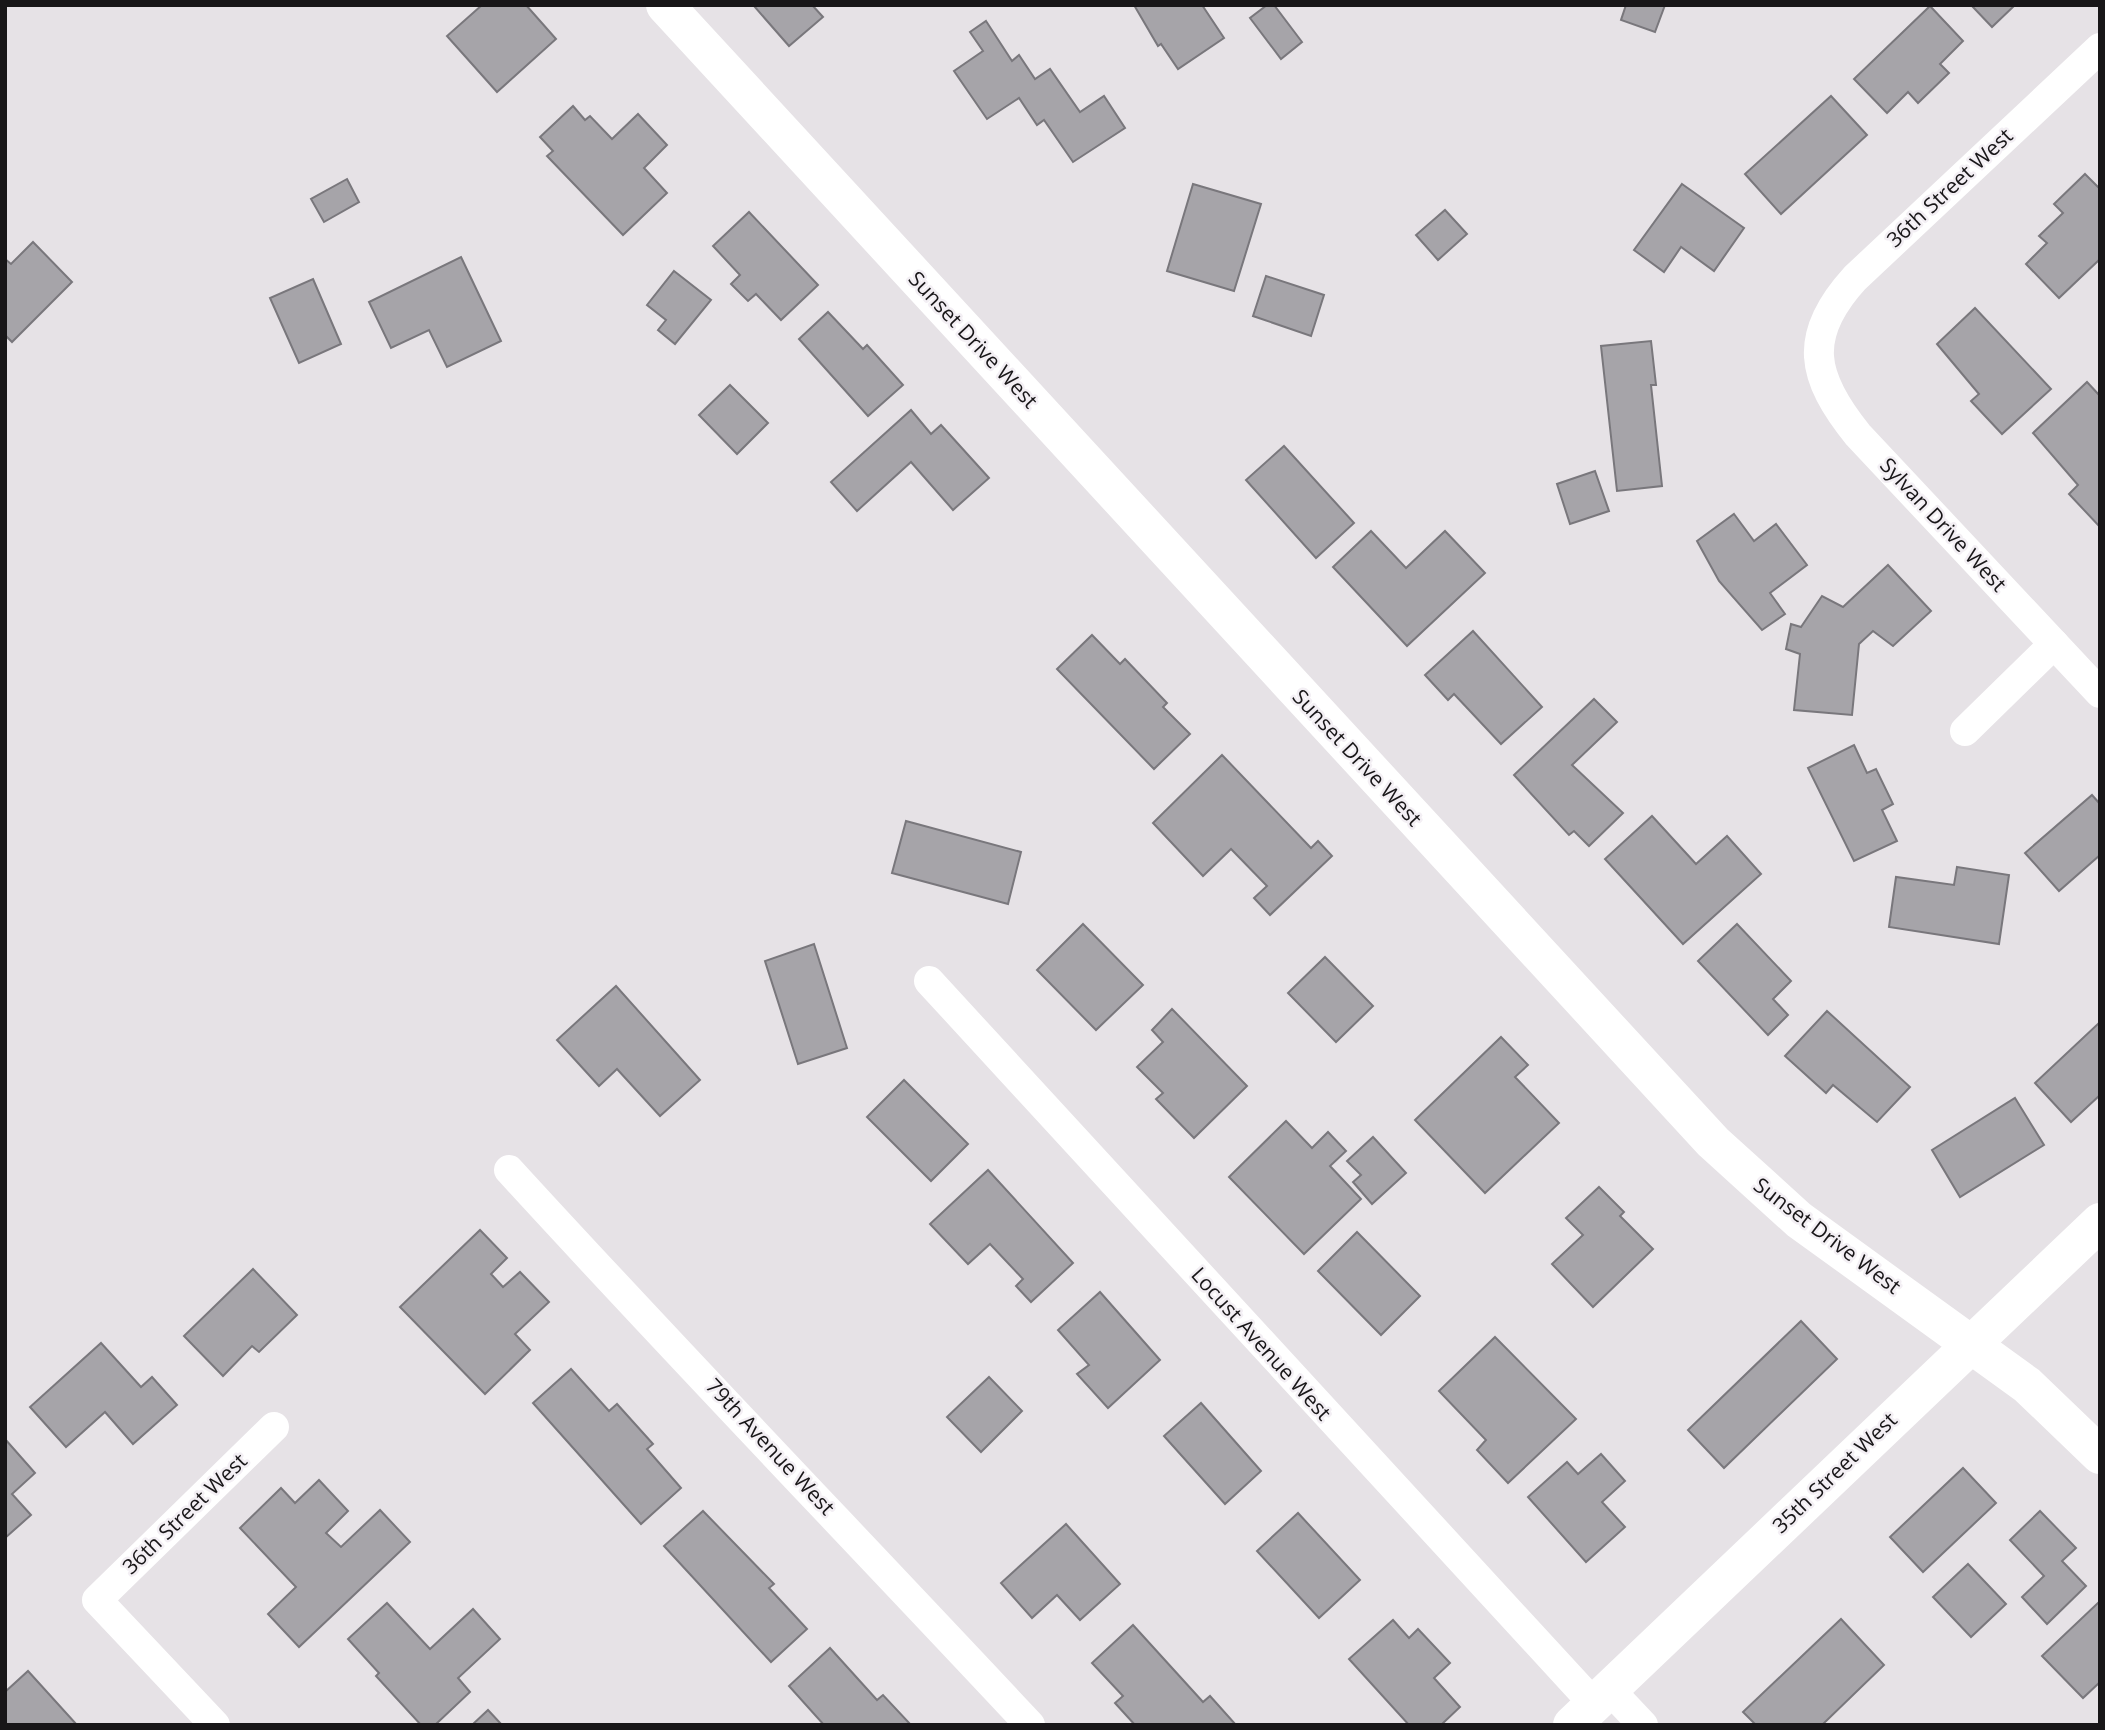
<svg xmlns="http://www.w3.org/2000/svg" width="2105" height="1730" viewBox="0 0 2105 1730" font-family="'Open Sans',sans-serif">
<style>
.building{fill:#a6a4a9;stroke:#79777c;stroke-width:2}
.lines{fill:none;stroke-linecap:round;stroke-linejoin:round}
.street{stroke:#fff;stroke-width:30}
.secondary{stroke:#fff;stroke-width:38}
.labels{text-anchor:middle;stroke-width:5;stroke-linejoin:round;paint-order:stroke}
.street-label{font-size:21px;fill:#181618;stroke:#f3eff4}
</style>
<rect width="100%" height="100%" fill="#e6e2e6"/>
<!-- building -->
<g class="building">
<path d="M482 5H526L556 39 497 92 447 36Z"/>
<path d="M812 5 823 17 789 46 754 6Z"/>
<path d="M1134 5H1202L1224 38 1178 69 1161 44 1158 46Z"/>
<path d="M1267 5H1274L1302 42 1281 59 1250 18Z"/>
<path d="M1626 5H1665L1655 32 1621 20Z"/>
<path d="M1971 5H2015L1992 27Z"/>
<path d="M1930 6 1963 41 1940 64 1949 73 1918 103 1908 92 1887 113 1854 79Z"/>
<path d="M986 21 1012 61 1019 55 1035 79 1050 69 1080 112 1104 96 1125 128 1073 162 1044 120 1037 125 1019 98 987 119 954 71 983 51 970 32Z"/>
<path d="M1831 96 1867 135 1781 214 1745 174Z"/>
<path d="M573 106 585 120 590 116 612 139 638 114 667 145 644 168 667 193 623 235 547 156 553 151 540 137Z"/>
<path d="M2085 174 2100 189V259L2059 298 2026 264 2047 243 2039 236 2063 213 2054 204Z"/>
<path d="M347 179 359 202 324 222 311 199Z"/>
<path d="M1193 184 1261 204 1234 291 1167 271Z"/>
<path d="M1682 184 1744 228 1714 271 1681 247 1664 272 1634 250Z"/>
<path d="M1445 210 1467 234 1438 260 1416 235Z"/>
<path d="M749 212 818 285 781 320 756 294 748 301 731 284 740 275 713 246Z"/>
<path d="M33 242 72 282 12 342 5 335V259L11 264Z"/>
<path d="M461 257 501 341 447 367 429 330 391 348 369 302Z"/>
<path d="M674 271 711 300 675 344 658 330 666 320 647 305Z"/>
<path d="M1266 276 1324 295 1311 336 1253 316Z"/>
<path d="M313 279 341 344 299 363 270 298Z"/>
<path d="M1975 308 2051 389 2002 434 1971 401 1979 394 1937 344Z"/>
<path d="M828 312 863 349 867 345 903 385 868 416 799 339Z"/>
<path d="M1651 341 1656 385H1651L1662 486 1617 491 1601 346Z"/>
<path d="M2087 382 2100 396 2099 526 2069 494 2078 485 2033 433Z"/>
<path d="M730 385 768 423 737 454 699 415Z"/>
<path d="M911 410 931 434 941 425 989 478 953 510 911 462 857 511 831 482Z"/>
<path d="M1284 446 1354 523 1316 558 1246 480Z"/>
<path d="M1595 471 1609 511 1570 524 1557 484Z"/>
<path d="M1734 514 1754 541 1776 524 1807 565 1770 593 1785 614 1762 630 1719 581 1697 541Z"/>
<path d="M1371 531 1406 568 1445 531 1485 573 1407 646 1333 567Z"/>
<path d="M1888 565 1931 611 1893 646 1873 631 1859 644 1852 715 1794 710 1800 654 1786 649 1791 624 1801 627 1822 596 1843 607Z"/>
<path d="M1473 631 1542 707 1501 744 1454 694 1448 700 1425 675Z"/>
<path d="M1092 635 1120 664 1125 659 1167 703 1163 707 1190 734 1154 769 1057 669Z"/>
<path d="M1594 699 1617 722 1572 765 1623 813 1589 846 1574 831 1569 835 1514 775Z"/>
<path d="M1854 745 1867 773 1876 769 1893 804 1882 810 1897 841 1854 861 1808 768Z"/>
<path d="M1222 755 1311 848 1318 841 1332 856 1270 915 1254 898 1267 886 1231 849 1203 876 1153 823Z"/>
<path d="M2092 795 2100 804V855L2059 891 2025 853Z"/>
<path d="M1652 816 1696 864 1727 836 1761 874 1683 944 1605 859Z"/>
<path d="M906 821 1021 852 1008 904 892 873Z"/>
<path d="M1957 867 2009 875 1999 944 1889 927 1896 877 1954 885Z"/>
<path d="M1083 924 1143 985 1096 1030 1037 970Z"/>
<path d="M1737 924 1791 981 1773 999 1788 1015 1768 1035 1698 961Z"/>
<path d="M814 944 847 1048 798 1064 765 961Z"/>
<path d="M1325 957 1373 1006 1336 1042 1288 993Z"/>
<path d="M616 986 700 1080 660 1116 617 1069 599 1086 557 1040Z"/>
<path d="M1172 1009 1247 1086 1194 1138 1156 1099 1163 1093 1137 1067 1163 1042 1152 1030Z"/>
<path d="M1827 1011 1910 1087 1877 1122 1833 1085 1826 1093 1785 1056Z"/>
<path d="M2100 1022V1095L2071 1122 2035 1083Z"/>
<path d="M1501 1037 1528 1065 1515 1077 1559 1123 1485 1193 1415 1120Z"/>
<path d="M904 1080 968 1144 931 1181 867 1117Z"/>
<path d="M2015 1098 2044 1145 1960 1197 1932 1150Z"/>
<path d="M1286 1121 1312 1148 1328 1132 1346 1151 1330 1166 1361 1199 1304 1254 1229 1177Z"/>
<path d="M1373 1137 1406 1173 1372 1204 1353 1182 1361 1175 1347 1161Z"/>
<path d="M988 1170 1073 1263 1031 1302 1016 1286 1023 1279 990 1244 968 1264 930 1224Z"/>
<path d="M1599 1187 1624 1212 1620 1216 1653 1249 1593 1307 1552 1264 1583 1235 1566 1218Z"/>
<path d="M480 1230 507 1258 491 1274 503 1287 520 1272 549 1302 515 1334 530 1350 485 1394 400 1307Z"/>
<path d="M1357 1232 1420 1296 1381 1335 1318 1271Z"/>
<path d="M253 1269 297 1315 259 1352 252 1346 223 1376 184 1336Z"/>
<path d="M1100 1292 1160 1360 1108 1408 1077 1374 1089 1365 1058 1330Z"/>
<path d="M1801 1321 1837 1359 1724 1468 1688 1430Z"/>
<path d="M1495 1337 1576 1419 1508 1483 1477 1450 1486 1440 1439 1391Z"/>
<path d="M101 1343 141 1387 152 1377 177 1405 133 1444 105 1412 66 1447 30 1407Z"/>
<path d="M571 1369 609 1411 617 1404 653 1444 647 1449 681 1488 641 1524 533 1403Z"/>
<path d="M989 1377 1022 1411 981 1452 947 1417Z"/>
<path d="M1201 1403 1261 1471 1225 1504 1164 1436Z"/>
<path d="M5 1439 35 1473 12 1494 31 1515 5 1538Z"/>
<path d="M1601 1454 1625 1481 1602 1502 1625 1527 1586 1562 1528 1497 1567 1462 1578 1474Z"/>
<path d="M1963 1468 1996 1503 1923 1572 1890 1537Z"/>
<path d="M319 1480 348 1511 326 1533 341 1547 380 1510 410 1542 299 1647 268 1614 296 1587 240 1528 281 1488 295 1503Z"/>
<path d="M703 1511 774 1584 769 1588 807 1629 771 1662 664 1546Z"/>
<path d="M2040 1511 2076 1548 2062 1561 2086 1586 2047 1624 2022 1597 2044 1576 2010 1540Z"/>
<path d="M1298 1513 1360 1580 1319 1618 1257 1551Z"/>
<path d="M1066 1524 1120 1584 1080 1620 1057 1595 1032 1618 1001 1583Z"/>
<path d="M1968 1564 2006 1604 1971 1637 1933 1597Z"/>
<path d="M2100 1601V1682L2083 1698 2042 1656Z"/>
<path d="M387 1603 430 1649 473 1609 500 1639 458 1678 470 1692 435 1725H421L376 1676 379 1673 348 1639Z"/>
<path d="M1841 1619 1884 1665 1822 1725H1756L1743 1712Z"/>
<path d="M1393 1620 1409 1638 1418 1629 1450 1663 1434 1678 1460 1707 1441 1725H1409L1349 1659Z"/>
<path d="M1133 1625 1203 1702 1210 1696 1236 1725H1135L1115 1703 1123 1696 1092 1663Z"/>
<path d="M830 1648 877 1700 883 1695 911 1725H824L789 1686Z"/>
<path d="M28 1671 77 1725H5V1692Z"/>
<path d="M488 1710 502 1725H472Z"/>
</g>
<g class="lines">
<!-- street -->
<g class="street">
<path d="M2100 48 1855 278C1802 336 1811 377 1858 435L2100 693"/>
<path d="M1965 731 2054 644"/>
<path d="M929 981 1594 1704"/>
<path d="M509 1170C680 1357 856 1539 1030 1725"/>
<path d="M1609 1689 1643 1725"/>
<path d="M215 1725 97 1600 274 1427"/>
</g>
<!-- secondary -->
<g class="secondary">
<path d="M665 5 1713 1142 1799 1220 2027 1385 2100 1455"/>
<path d="M1572 1725 2100 1222"/>
</g>
</g>
<g class="labels">
<!-- street labels -->
<g class="street-label">
<text transform="translate(1950 188) rotate(-43)" y="7">36th Street West</text>
<text transform="translate(973 340) rotate(47)" y="7">Sunset Drive West</text>
<text transform="translate(1943 525) rotate(47)" y="7">Sylvan Drive West</text>
<text transform="translate(1357 758) rotate(47)" y="7">Sunset Drive West</text>
<text transform="translate(1827 1236) rotate(37)" y="7">Sunset Drive West</text>
<text transform="translate(1261 1344) rotate(48)" y="7">Locust Avenue West</text>
<text transform="translate(770 1447) rotate(47)" y="7">79th Avenue West</text>
<text transform="translate(1835 1473) rotate(-44)" y="7">35th Street West</text>
<text transform="translate(185 1514) rotate(-44)" y="7">36th Street West</text>
</g>
</g>
<!-- border -->
<rect width="2105" height="1730" fill="none" stroke="#181618" stroke-width="14"/>
</svg>
